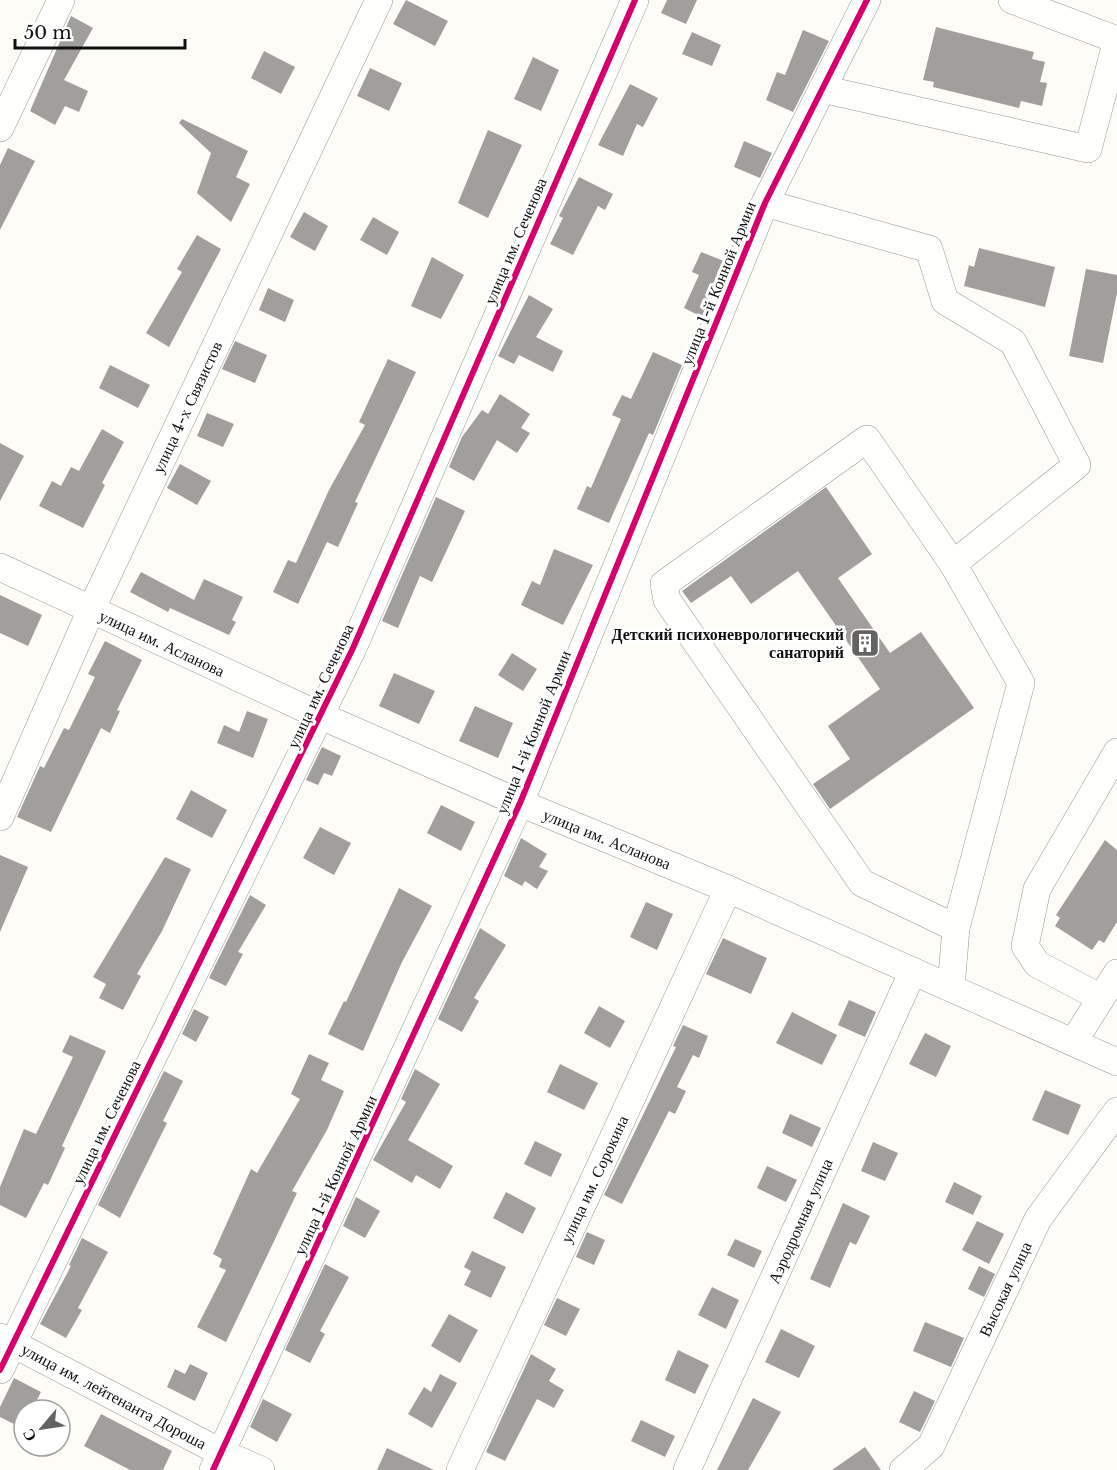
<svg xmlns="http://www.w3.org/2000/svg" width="1117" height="1470" viewBox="0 0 1117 1470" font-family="'Libre Baskerville',serif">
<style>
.building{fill:#a19f9c}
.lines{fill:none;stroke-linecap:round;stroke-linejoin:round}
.minor-casing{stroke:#979795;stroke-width:28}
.minor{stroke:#fffffe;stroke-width:27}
.cycleway-casing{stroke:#fff;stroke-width:10}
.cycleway{stroke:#d6006c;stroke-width:6}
.labels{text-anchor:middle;stroke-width:6;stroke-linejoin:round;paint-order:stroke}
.street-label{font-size:16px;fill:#111;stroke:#fff}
.poi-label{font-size:16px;font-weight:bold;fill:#111;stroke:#fff;text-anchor:end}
</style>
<rect width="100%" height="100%" fill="#fdfcf7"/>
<!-- building -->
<g class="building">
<path d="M406 0 448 21 435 46 393 24Z"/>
<path d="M667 0H697L686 24 661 13Z"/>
<path d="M71 16 93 28 64 80 88 91 79 112 65 106 55 125 30 111Z"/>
<path d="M936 27 1034 52 1032 59 1045 62 1040 82 1047 83 1042 106 1021 101 1019 108 933 87 934 82 923 80Z"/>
<path d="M803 30 829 41 793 112 766 100 777 72 785 75Z"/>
<path d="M692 32 721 45 712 66 682 54Z"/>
<path d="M264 51 295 67 281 94 251 78Z"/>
<path d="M533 57 559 70 541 111 514 99Z"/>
<path d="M370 68 402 83 389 111 357 96Z"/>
<path d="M630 84 658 98 643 127 637 124 623 156 598 145Z"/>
<path d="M182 119 248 151 236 177 250 184 231 222 197 193 211 153 179 123Z"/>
<path d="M488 130 522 145 488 218 458 203Z"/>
<path d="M744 141 772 153 760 178 734 167Z"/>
<path d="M8 148 35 161 0 230V165Z"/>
<path d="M579 177 613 194 605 210 598 206 573 255 550 244 563 218 559 216Z"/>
<path d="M304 212 328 226 315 251 290 237Z"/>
<path d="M373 217 399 232 387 255 360 240Z"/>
<path d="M197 235 221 249 169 347 146 333 182 272 177 269Z"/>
<path d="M979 248 1055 267 1045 307 964 286 969 265 974 267Z"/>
<path d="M701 252 724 261 702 317 684 308 699 275 692 272Z"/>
<path d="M432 257 464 275 441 319 411 306Z"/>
<path d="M1086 269 1117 275V293L1103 363 1069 356Z"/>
<path d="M268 288 294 300 285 322 259 310Z"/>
<path d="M529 295 553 309 536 337 563 351 553 372 519 355 514 364 498 356Z"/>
<path d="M235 341 267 355 255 383 222 369Z"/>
<path d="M653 352 682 365 653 435 649 433 609 523 577 509 587 486 591 488 621 419 612 415 622 395 631 399Z"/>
<path d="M388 359 416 372 355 502 358 503 338 547 327 542 298 604 273 592 288 560 296 563 329 490 365 425 359 422Z"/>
<path d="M110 365 150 385 138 408 99 388Z"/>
<path d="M500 394 530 414 521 428 530 433 517 453 497 440 474 481 449 467 462 437 482 410 488 414Z"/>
<path d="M207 413 234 424 223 447 197 436Z"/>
<path d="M102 429 124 442 102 483 105 485 83 528 39 506 52 481 61 486 71 467 79 471Z"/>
<path d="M0 443 24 456 0 501Z"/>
<path d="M180 464 211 481 197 505 167 488Z"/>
<path d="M826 487 872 554 838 578 890 653 921 632 974 708 830 809 813 784 850 759 828 726 880 689 798 571 751 604 731 576 691 603 682 591Z"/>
<path d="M436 497 465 511 432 582 420 576 398 628 382 621Z"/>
<path d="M554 549 593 565 563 625 521 605 532 581 540 585Z"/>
<path d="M141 572 194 600 204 579 243 597 232 620 236 622 229 635 170 608 168 612 130 592Z"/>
<path d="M0 595 42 615 28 646 0 633Z"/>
<path d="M105 641 142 660 117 710 120 711 110 733 101 728 51 832 17 817 40 766 44 768 64 728 69 730 95 677 88 674Z"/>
<path d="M512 653 537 669 523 691 498 675Z"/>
<path d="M394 673 435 691 419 724 379 706Z"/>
<path d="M475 706 513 723 498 758 459 741Z"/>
<path d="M247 711 268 719 253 758 217 743 224 725 239 732Z"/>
<path d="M322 747 341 756 332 776 324 773 318 785 306 780Z"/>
<path d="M191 790 227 810 212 838 176 819Z"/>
<path d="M441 805 475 822 461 851 427 833Z"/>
<path d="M320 827 351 843 334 875 303 858Z"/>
<path d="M521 838 547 854 539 867 548 871 537 889 525 881 522 886 504 876Z"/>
<path d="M1105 840 1117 850V922L1104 943 1099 940 1092 950 1055 926 1060 918 1056 915Z"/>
<path d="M0 855 28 867 0 932Z"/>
<path d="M165 857 191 869 162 931 137 974 141 976 123 1010 99 998 106 984 93 977Z"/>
<path d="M399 888 432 906 402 962 363 1051 328 1034 344 1001 346 1002Z"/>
<path d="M250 895 266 905 238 952 243 954 226 986 209 978Z"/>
<path d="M646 902 673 914 657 950 630 937Z"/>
<path d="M480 928 506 945 474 998 479 1001 462 1032 438 1019Z"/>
<path d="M723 938 767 958 751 994 706 974Z"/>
<path d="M849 1000 876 1012 865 1037 838 1025Z"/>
<path d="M599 1006 625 1021 610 1048 584 1033Z"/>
<path d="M194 1009 209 1017 196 1042 182 1034Z"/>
<path d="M792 1012 837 1035 822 1065 776 1043Z"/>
<path d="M683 1025 708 1036 699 1058 693 1055 677 1087 686 1091 675 1114 669 1111 622 1204 604 1195 676 1047 673 1046Z"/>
<path d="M925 1033 951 1046 936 1077 909 1064Z"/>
<path d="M70 1035 106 1051 62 1146 65 1148 48 1185 44 1183 26 1218 0 1205V1187L24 1129 36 1134 73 1057 62 1052Z"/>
<path d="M309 1054 329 1063 321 1080 344 1091 327 1130 292 1191 297 1193 226 1342 197 1327 226 1270 219 1267 222 1259 213 1254 251 1169 257 1173 300 1099 291 1094Z"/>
<path d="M560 1064 598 1083 584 1110 547 1092Z"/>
<path d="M415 1069 440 1084 408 1140 453 1166 440 1189 416 1175 412 1183 373 1160 406 1102 401 1099Z"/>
<path d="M164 1071 183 1081 163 1121 167 1123 120 1218 98 1205Z"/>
<path d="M1045 1090 1081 1105 1068 1135 1032 1120Z"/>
<path d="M790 1114 821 1128 812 1147 782 1133Z"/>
<path d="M535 1141 562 1154 551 1177 524 1164Z"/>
<path d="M873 1142 898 1153 885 1181 861 1171Z"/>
<path d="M767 1166 797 1180 786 1202 757 1188Z"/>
<path d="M954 1182 982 1196 973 1215 945 1202Z"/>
<path d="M506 1192 536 1208 523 1234 493 1218Z"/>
<path d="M356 1197 380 1211 365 1238 343 1226Z"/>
<path d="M843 1203 870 1216 856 1245 850 1242 830 1288 810 1279Z"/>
<path d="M977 1221 1004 1234 989 1264 962 1250Z"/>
<path d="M587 1232 605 1240 594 1265 576 1257Z"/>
<path d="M82 1238 108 1252 78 1308 82 1310 66 1338 40 1324 71 1266 69 1265Z"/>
<path d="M735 1239 762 1251 754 1268 727 1255Z"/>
<path d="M472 1251 506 1267 491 1298 464 1285 471 1271 464 1267Z"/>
<path d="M325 1264 349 1277 320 1331 325 1334 310 1363 285 1350Z"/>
<path d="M979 1266 995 1274 984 1297 968 1289Z"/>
<path d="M712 1287 739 1300 726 1329 698 1315Z"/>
<path d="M557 1298 580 1309 566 1336 544 1325Z"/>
<path d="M449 1314 478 1330 460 1363 431 1346Z"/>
<path d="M925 1322 964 1338 951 1367 913 1351Z"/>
<path d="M781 1329 815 1346 799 1378 765 1362Z"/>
<path d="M678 1350 709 1365 695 1394 665 1380Z"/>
<path d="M531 1354 556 1369 549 1381 564 1390 554 1408 537 1399 505 1461 486 1452Z"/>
<path d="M190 1364 208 1373 195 1401 167 1387 175 1369 185 1374Z"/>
<path d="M440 1374 457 1383 432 1428 408 1414 424 1387 431 1392Z"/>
<path d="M14 1378 41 1392 32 1410H24V1429L0 1417V1407Z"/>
<path d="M914 1391 935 1401 920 1432 899 1422Z"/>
<path d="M753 1398 781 1412 748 1470H717Z"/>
<path d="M263 1399 292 1414 277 1442 250 1427Z"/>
<path d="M101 1414 172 1451 163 1470H130L84 1446Z"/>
<path d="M641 1420 675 1436 665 1457 631 1441Z"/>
<path d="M865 1447 881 1470H832Z"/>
<path d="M387 1448 434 1470H377Z"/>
</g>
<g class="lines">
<!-- minor casing -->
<g class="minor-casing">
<g id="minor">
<path d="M1012 0 1117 40"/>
<path d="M822 89 1088 149 1117 40"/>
<path d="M0 128 61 0"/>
<path d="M765 203 929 249 945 301 1013 342 1077 465 953 564 1021 683 956 928 951 988"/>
<path d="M953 564 867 439 664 584 667 600 862 883 956 928"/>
<path d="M0 567 321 716 520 803 728 889 1117 1062"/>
<path d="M0 817 91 610 379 0"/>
<path d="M1101 998 1037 964 1025 946 1037 889 1117 752"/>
<path d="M1074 1041 1117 973"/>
<path d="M0 1337 222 1453 261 1470"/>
<path d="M0 1370 353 648 635 0"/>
<path d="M213 1470 520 803 765 203 867 0"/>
<path d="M460 1470 728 889"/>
<path d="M687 1470 913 971"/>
<path d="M903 1470 931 1446 1038 1219 1117 1111"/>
</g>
</g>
<!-- minor -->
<use href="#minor" class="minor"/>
<!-- cycleway casing -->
<g class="cycleway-casing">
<g id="cycleway">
<path d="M0 1370 353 648 635 0"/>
<path d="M213 1470 520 803 765 203 867 0"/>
</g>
</g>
<!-- cycleway -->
<use href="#cycleway" class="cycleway"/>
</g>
<!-- icons -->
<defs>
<g id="building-square" transform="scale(1.5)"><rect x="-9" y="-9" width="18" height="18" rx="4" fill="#646362" stroke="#fff"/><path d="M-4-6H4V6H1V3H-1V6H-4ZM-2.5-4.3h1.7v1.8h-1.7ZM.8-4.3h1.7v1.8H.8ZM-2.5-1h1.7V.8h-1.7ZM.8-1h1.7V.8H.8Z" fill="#fff"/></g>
</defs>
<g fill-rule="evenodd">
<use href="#building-square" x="865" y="643"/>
</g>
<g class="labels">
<!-- street labels -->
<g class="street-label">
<text transform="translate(515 241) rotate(-67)" y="6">улица им. Сеченова</text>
<text transform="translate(718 283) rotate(-68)" y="6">улица 1-й Конной Армии</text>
<text transform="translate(187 407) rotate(-65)" y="6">улица 4-х Связистов</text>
<text transform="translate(162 643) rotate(25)" y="6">улица им. Асланова</text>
<text transform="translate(320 686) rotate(-65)" y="6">улица им. Сеченова</text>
<text transform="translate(533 732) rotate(-68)" y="6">улица 1-й Конной Армии</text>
<text transform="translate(607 839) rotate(22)" y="6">улица им. Асланова</text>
<text transform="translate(106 1122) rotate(-64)" y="6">улица им. Сеченова</text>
<text transform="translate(335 1175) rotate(-65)" y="6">улица 1-й Конной Армии</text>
<text transform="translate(594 1179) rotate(-65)" y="6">улица им. Сорокина</text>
<text transform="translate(800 1221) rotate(-66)" y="6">Аэродромная улица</text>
<text transform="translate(1005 1289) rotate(-65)" y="6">Высокая улица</text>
<text transform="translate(114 1396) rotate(28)" y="6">улица им. лейтенанта Дороша</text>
</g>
<!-- poi labels -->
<g class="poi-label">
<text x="844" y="640">Детский психоневрологический<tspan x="844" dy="18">санаторий</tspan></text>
</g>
</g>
<!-- north arrow -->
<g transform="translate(42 1428) rotate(241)"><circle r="28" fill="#ffffff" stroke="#a0a0a0" stroke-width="1.5"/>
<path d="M0-4.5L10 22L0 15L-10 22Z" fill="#646362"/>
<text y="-9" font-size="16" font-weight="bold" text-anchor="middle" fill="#111111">С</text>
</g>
<!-- scale -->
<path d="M15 39v9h170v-9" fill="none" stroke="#111111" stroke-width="3"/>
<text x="24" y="39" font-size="18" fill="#111111" stroke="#ffffff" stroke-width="4.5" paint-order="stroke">50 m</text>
</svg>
